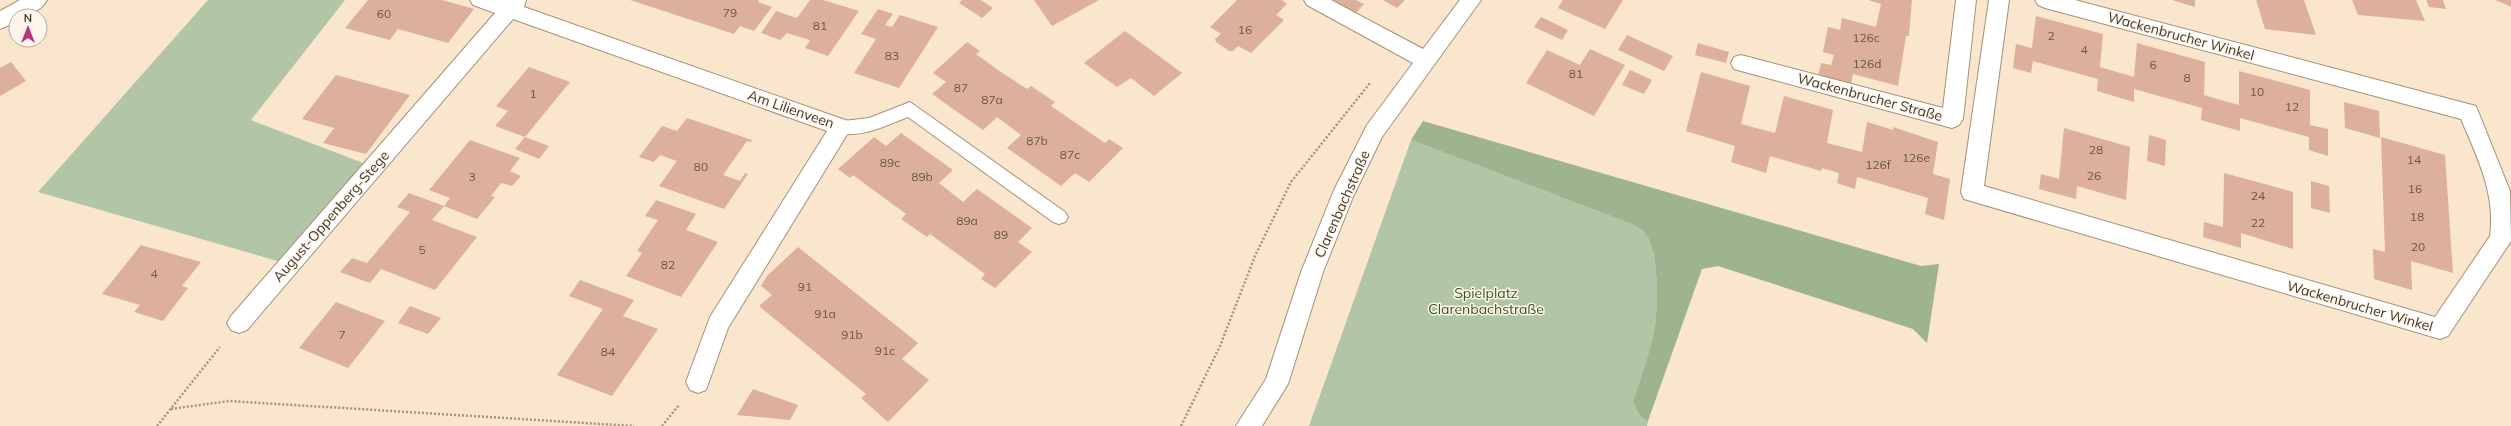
<svg xmlns="http://www.w3.org/2000/svg" width="2511" height="426" viewBox="0 0 2511 426" font-family="Mulish,sans-serif">
<style>
.green{fill:#b2c5a6}
.forest{fill:#9db48e}
.building{fill:#dcb09b}
.lines{fill:none;stroke-linecap:round;stroke-linejoin:round}
.lane-casing{stroke:#a49179;stroke-width:2}
.street-casing{stroke:#a49179;stroke-width:2}
.path{stroke:#a29482;stroke-width:2.5;stroke-dasharray:2 2;stroke-linecap:butt}
.lane{fill:#fff;fill-rule:evenodd}
.street{fill:#fff;fill-rule:evenodd}
.labels{text-anchor:middle;stroke-width:3;stroke-linejoin:round;paint-order:stroke}
.number-label{font-size:12px;fill:#68574a}
.street-label{font-size:14px;fill:#41392f;stroke:#fef5eb}
.park-label{font-size:14px;fill:#36541d;stroke:#fef5eb}
</style>
<rect width="100%" height="100%" fill="#fae6cc"/>
<!-- green -->
<g class="green">
<path d="M208 0H345L251 120 363 163 281 262 38 192Z"/>
<path d="M1411 140 1629 223C1634 226 1640 228 1644 232 1660 248 1658 311 1654 331 1649 355 1640 379 1633 402L1640 416 1648 421 1647 426H1309Z"/>
</g>
<!-- forest -->
<path class="forest" d="M1423 121 1921 266 1939 264 1927 343 1913 329 1718 266 1702 269 1648 421 1640 416 1633 402C1640 379 1649 355 1654 331 1658 311 1660 248 1644 232 1640 228 1634 226 1629 223L1411 140Z"/>
<!-- building -->
<g class="building">
<path d="M368 0H442L474 9 448 43 398 29 390 40 345 28Z"/>
<path d="M630 0H759L758 2 772 7 754 31 740 26 734 34Z"/>
<path d="M810 0H823L859 11 828 56 805 48 810 40 787 33 780 40 761 33 776 11 797 18Z"/>
<path d="M962 0H981L993 8 982 18 959 3Z"/>
<path d="M1034 0H1099L1052 26Z"/>
<path d="M1237 0H1282L1287 4 1276 15 1284 20 1251 53 1238 46 1233 51H1229L1216 42 1215 39 1221 34 1210 27Z"/>
<path d="M1333 0H1356L1364 4 1355 14Z"/>
<path d="M1383 0H1405L1397 8Z"/>
<path d="M1563 0H1623L1605 29 1558 8Z"/>
<path d="M1868 0H1912L1909 36H1906L1898 86 1853 74 1851 86 1818 77 1821 63 1831 65 1834 55 1823 52 1828 27 1840 30 1842 18 1876 27 1881 4Z"/>
<path d="M2172 0H2195V7Z"/>
<path d="M2256 0H2304L2316 35 2265 29Z"/>
<path d="M2352 0H2416L2425 21 2358 15Z"/>
<path d="M2426 0H2443L2446 9 2429 7Z"/>
<path d="M2495 0H2511V7L2505 4Z"/>
<path d="M878 9 893 14 885 25 892 27 900 15 938 27 899 88 854 73 876 39 861 34Z"/>
<path d="M2036 16 2103 34 2100 67 2134 77 2137 43 2205 62 2204 95 2221 100 2239 105V71L2310 90V125L2328 129V156L2309 150V137L2240 118V131L2201 120 2202 108 2134 89V102L2097 91 2098 79 2065 70 2033 61 2031 73 2013 68 2016 44 2032 48Z"/>
<path d="M1541 17 1568 30 1562 40 1534 27Z"/>
<path d="M1125 31 1182 73 1154 96 1131 78 1117 87 1084 63Z"/>
<path d="M1627 35 1673 56 1664 71 1618 50Z"/>
<path d="M967 42 980 51 976 54 1001 72 1027 89 1031 86 1055 102 1051 106 1105 143 1109 139 1123 148 1089 182 1075 173 1061 186 1007 148 1021 135 997 117 983 130 932 94 946 82 933 73Z"/>
<path d="M1698 43 1729 52 1726 63 1695 55Z"/>
<path d="M1590 49 1625 65 1594 116 1526 83 1547 50 1580 65Z"/>
<path d="M11 62 26 81 0 96V68Z"/>
<path d="M529 67 570 82 525 137 495 126 508 111 496 106Z"/>
<path d="M1630 70 1652 80 1644 94 1622 85Z"/>
<path d="M1701 72 1750 86 1741 124 1775 133 1784 96 1833 110 1827 143 1862 152 1867 122 1893 130V127L1938 142 1933 174 1950 179 1944 220 1925 214 1928 198 1857 177 1855 189 1837 183 1839 173 1822 168 1821 171 1770 156 1766 173 1731 162 1735 146 1686 131Z"/>
<path d="M336 75 410 95 366 154 323 143 334 128 302 119Z"/>
<path d="M2344 102 2379 111 2380 138 2345 128Z"/>
<path d="M687 118 752 140 751 142 747 141 723 175 740 181 745 173 748 174 724 209 659 186 677 161 660 155 654 162 639 157 662 126 677 131Z"/>
<path d="M2064 128 2130 147 2126 200 2077 186 2076 199 2039 189 2041 174 2059 179Z"/>
<path d="M901 133 953 170 939 183 963 202 977 189 1032 228 1018 242 1032 252 995 288 981 279 985 274 930 234 927 237 901 219 906 214 853 175 850 178 838 169 874 137 886 146Z"/>
<path d="M2149 135 2166 140 2165 166 2147 161Z"/>
<path d="M525 137 549 146 539 159 515 149Z"/>
<path d="M2381 137 2445 155 2453 273 2411 261 2412 290 2374 279 2373 249 2385 252Z"/>
<path d="M470 140 520 158 510 171 521 176 512 186 501 183 491 196 495 197 477 219 444 206 432 220 477 237 435 290 381 269 370 283 340 272 352 258 367 263 410 212 397 207 409 193 444 206 450 198 429 190Z"/>
<path d="M2224 173 2293 192V249L2241 233V248L2203 237 2204 222 2223 227Z"/>
<path d="M2311 181 2329 186 2330 213 2311 208Z"/>
<path d="M656 200 696 214 686 230 718 242 681 297 626 276 642 253 637 251 658 220 645 216Z"/>
<path d="M141 245 201 262 182 286 188 288 163 321 134 312 140 305 102 294Z"/>
<path d="M798 247 918 343 902 359 929 380 888 422 861 398 866 394 759 306 772 295 761 286 767 276Z"/>
<path d="M580 280 634 300 623 316 658 329 612 396 557 375 603 309 569 296Z"/>
<path d="M336 302 385 321 348 368 299 348Z"/>
<path d="M410 306 441 318 428 334 398 323Z"/>
<path d="M753 389 798 405 790 420 737 415Z"/>
</g>
<g class="lines">
<!-- lane casing -->
<g class="lane-casing">
<path id="lane" d="M910 102 1065 212 1068 217 1065 222 1059 224 1053 222 908 117C887 125 859 140 835 132L833 127 835 122 869 118Z"/>
</g>
<!-- street casing -->
<g class="street-casing">
<g id="street">
<path d="M20 0H47C41 11 28 16 16 16V22L0 29V11Z"/>
<path d="M470 0H526L524 7 848 121 852 127 848 133 728 328 706 390 698 393 690 390 686 382 710 317 827 131 513 19 247 330 239 333 231 330 227 323 231 316 495 13 473 5Z"/>
<path d="M1304 0H1331L1423 49 1460 0H1481L1382 137 1353 197 1323 272 1288 384 1262 426H1236L1266 379 1301 272 1334 190 1367 125 1413 63 1307 5Z"/>
<path d="M1956 0H1976L1963 119 1959 125 1952 128 1741 71 1734 69 1731 63 1734 57 1741 55 1943 108Z"/>
<path d="M1989 0H2009L1984 186 2435 317 2490 236C2496 194 2477 157 2461 119L2045 8 2038 5 2035 0H2075L2476 106 2510 191 2511 241 2448 336 2440 339 1964 199 1961 192Z"/>
</g>
</g>
<!-- path -->
<g class="path">
<path d="M171 409 229 401 634 426"/>
<path d="M157 426 220 347"/>
<path d="M662 426 679 405"/>
<path d="M1181 426 1220 346 1255 256 1291 182 1370 83"/>
</g>
<!-- lane -->
<use href="#lane" class="lane"/>
<!-- street -->
<use href="#street" class="street"/>
</g>
<g class="labels">
<!-- number labels -->
<g class="number-label">
<text x="730" y="17">79</text>
<text x="384" y="18">60</text>
<text x="820" y="30">81</text>
<text x="1245" y="34">16</text>
<text x="2051" y="40">2</text>
<text x="1866" y="42">126c</text>
<text x="2084" y="54">4</text>
<text x="892" y="60">83</text>
<text x="1867" y="68">126d</text>
<text x="2153" y="69">6</text>
<text x="1576" y="78">81</text>
<text x="2187" y="82">8</text>
<text x="961" y="92">87</text>
<text x="2257" y="96">10</text>
<text x="533" y="98">1</text>
<text x="992" y="104">87a</text>
<text x="2292" y="111">12</text>
<text x="1037" y="145">87b</text>
<text x="2096" y="154">28</text>
<text x="1070" y="159">87c</text>
<text x="1916" y="162">126e</text>
<text x="2414" y="164">14</text>
<text x="890" y="167">89c</text>
<text x="1878" y="169">126f</text>
<text x="701" y="171">80</text>
<text x="2094" y="180">26</text>
<text x="472" y="181">3</text>
<text x="922" y="181">89b</text>
<text x="2415" y="193">16</text>
<text x="2258" y="200">24</text>
<text x="2417" y="221">18</text>
<text x="967" y="225">89a</text>
<text x="2258" y="227">22</text>
<text x="1001" y="239">89</text>
<text x="2418" y="251">20</text>
<text x="422" y="254">5</text>
<text x="668" y="269">82</text>
<text x="154" y="278">4</text>
<text x="805" y="291">91</text>
<text x="825" y="318">91a</text>
<text x="342" y="339">7</text>
<text x="852" y="339">91b</text>
<text x="885" y="355">91c</text>
<text x="608" y="356">84</text>
</g>
<!-- street labels -->
<g class="street-label">
<text transform="translate(2181 36) rotate(15)" y="5">Wackenbrucher Winkel</text>
<text transform="translate(1870 97) rotate(15)" y="5">Wackenbrucher Straße</text>
<text transform="translate(791 109) rotate(19)" y="5">Am Lilienveen</text>
<text transform="translate(1342 204) rotate(-66)" y="5">Clarenbachstraße</text>
<text transform="translate(331 216) rotate(-49)" y="5">August-Oppenberg-Stege</text>
<text transform="translate(2360 306) rotate(16)" y="5">Wackenbrucher Winkel</text>
</g>
<!-- park labels -->
<g class="park-label">
<text x="1486" y="298">Spielplatz<tspan x="1486" dy="16">Clarenbachstraße</tspan></text>
</g>
</g>
<!-- north arrow -->
<g transform="translate(28 28)"><circle r="19" fill="#fef5eb" stroke="#b2aaa0"/>
<path d="M0-3L7 15L0 10L-7 15Z" fill="#b3337e"/>
<text y="-6" font-size="11" font-weight="bold" text-anchor="middle" fill="#41392f">N</text>
</g>
</svg>
